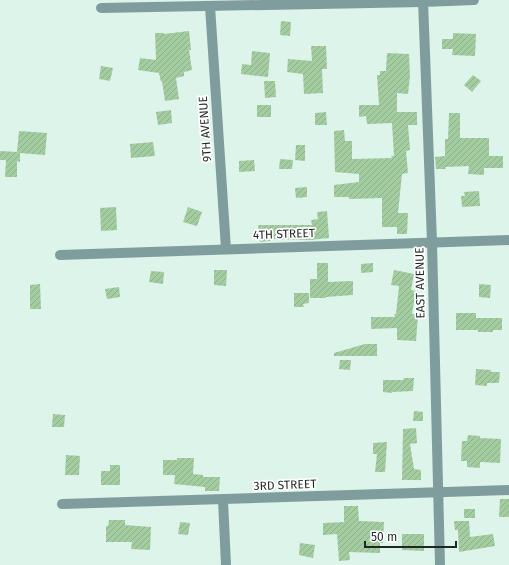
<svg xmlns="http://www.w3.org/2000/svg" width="509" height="565" viewBox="0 0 509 565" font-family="'Fira Sans',sans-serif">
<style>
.building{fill:url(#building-hatch)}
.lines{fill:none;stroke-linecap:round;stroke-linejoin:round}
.minor{stroke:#809d9d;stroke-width:10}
.labels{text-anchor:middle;stroke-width:3.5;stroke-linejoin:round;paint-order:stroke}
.street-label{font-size:12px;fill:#1e2724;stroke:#fff}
</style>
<defs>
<pattern id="building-hatch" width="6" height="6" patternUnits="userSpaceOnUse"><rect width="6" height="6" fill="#a4cca1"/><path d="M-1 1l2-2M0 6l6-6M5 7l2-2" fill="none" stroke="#8daf8a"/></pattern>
</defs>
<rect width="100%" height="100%" fill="#ddf4eb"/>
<!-- building -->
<g class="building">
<path d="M281 21 291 22 290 36 280 35Z"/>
<path d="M189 31 191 50H189L192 70 184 72V76L176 78 179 99 165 101 162 81 161 82 159 73 138 70 140 58 156 60 155 33H164V34Z"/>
<path d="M453 33 476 34 475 56 452 55 453 49H442V39H453Z"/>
<path d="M311 46H326L327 69H322L323 93 304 94 303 74 287 72 288 59 312 61Z"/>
<path d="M252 51 270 53 268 77 241 74 242 64 251 65Z"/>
<path d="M387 53 409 54 410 76 408 94 397 93V112H417V125H408L410 150 406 151 408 173 402 174 398 213H408L407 234H397V227H382V198L349 199V197H334V185L359 182V174L335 172 334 131 344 130 345 141H352V159L392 158 391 156H394L392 123 367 124 366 116 359 117V105H379L377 75H380V71H386Z"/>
<path d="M101 66 113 68 110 81 99 79Z"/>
<path d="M473 75 481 81 472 92 464 85Z"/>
<path d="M264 81H275L276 97 265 98Z"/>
<rect x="257" y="105" width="14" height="12"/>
<path d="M171 110 172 123 158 125 156 112Z"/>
<path d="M326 112 327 125H315V113Z"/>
<path d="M449 113H460V138H489V156H503V168H484V175L468 174 469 166 445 167 446 169H436L435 157 445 156V139H448Z"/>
<path d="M19 131 47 133 45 155 20 153V162L17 161V177H5L6 160H0V151L17 152Z"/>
<path d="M153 142 155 156 131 158 130 144Z"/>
<path d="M296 145H305V161L295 160Z"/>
<path d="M280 159 293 160 292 169H279Z"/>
<path d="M254 160 255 171 239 172V161Z"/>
<path d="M307 187V197L296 198 295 188Z"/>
<path d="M479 191 480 206 462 207 461 196H465L464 192Z"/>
<path d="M116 207 117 230 101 231 100 208Z"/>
<path d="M188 207 202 212 197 226 183 222Z"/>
<path d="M327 211 329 238 310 240 270 239V241L260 242 258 225H312L311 220 318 219 317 212Z"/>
<path d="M317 263H328V282L353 281V295L326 297V298H310V279H317Z"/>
<path d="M373 263V272L361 273V264Z"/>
<path d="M214 270H227L226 286 214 285Z"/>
<path d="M394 270 414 274 411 290 416 291 412 314H415V316H418L416 341 397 340V328L371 329V317H395L394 314H396L399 286 391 285Z"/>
<path d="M151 271 164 272 163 284 149 282Z"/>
<path d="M40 284 41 309H30V285Z"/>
<path d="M479 284 491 285 490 298 479 297Z"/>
<path d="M119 287 120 297 107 299 105 289Z"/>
<path d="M294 293H309V303L303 304 304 307H294Z"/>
<path d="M456 313H476V318H502V330H493V332H478V330H456Z"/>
<path d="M365 344H377V356H334V353Z"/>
<path d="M340 360H351L350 370 339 369Z"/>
<path d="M476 369 491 370V372H500L499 383H487V386L475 385Z"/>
<path d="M404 378H414L413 391 392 392V393L383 392V380H403Z"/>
<path d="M414 411 423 412V421H413Z"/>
<path d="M53 414 65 415 64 427H52Z"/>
<path d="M416 428 417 443 410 444 414 469 421 470V480H402L403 429Z"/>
<path d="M468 435 480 436V438L501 439 500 463 480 462V468L467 467V461H461L462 441H467Z"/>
<path d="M387 442 385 472H375L377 454H373V443Z"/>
<path d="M66 455 80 456 79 475H65Z"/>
<path d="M177 458H194L193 474 203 475V477H220L219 491H205V487L174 484 175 475H163V460H177Z"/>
<path d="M110 465H120V485H101V471H110Z"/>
<path d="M500 499H509V517H499Z"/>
<path d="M344 506H358L359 521 384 522 383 543H380V553L349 552 350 560 339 561 337 534 323 535V523L344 522Z"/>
<rect x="464" y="509" width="11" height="9"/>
<path d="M109 520H125V525L151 527 150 550 131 549 132 542H106V526H108Z"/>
<path d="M454 521H469L470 537 493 534 495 546 459 552 458 530H455Z"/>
<path d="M180 522 190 523 188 535 178 534Z"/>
<path d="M402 534H424V551L402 550Z"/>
<path d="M300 543 315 545 313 558 299 555Z"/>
</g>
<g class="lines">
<!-- minor -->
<g class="minor">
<path d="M423 0 432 242 440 565"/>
<path d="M210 6 226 249"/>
<path d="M101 8 423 2 474 0"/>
<path d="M60 255 509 240"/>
<path d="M223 500 226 565"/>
<path d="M62 504 509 490"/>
</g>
</g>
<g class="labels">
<!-- street labels -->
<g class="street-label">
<text transform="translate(205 129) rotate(-94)" y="4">9TH AVENUE</text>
<text transform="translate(284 234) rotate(-2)" y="4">4TH STREET</text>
<text transform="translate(420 283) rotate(-91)" y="4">EAST AVENUE</text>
<text transform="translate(285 485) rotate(-2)" y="4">3RD STREET</text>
</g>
</g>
<!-- scale -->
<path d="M365 541v6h91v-6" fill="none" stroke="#1e2724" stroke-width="2"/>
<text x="371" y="541" font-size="12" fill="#1e2724" stroke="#ffffff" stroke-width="3" paint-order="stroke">50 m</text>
</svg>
